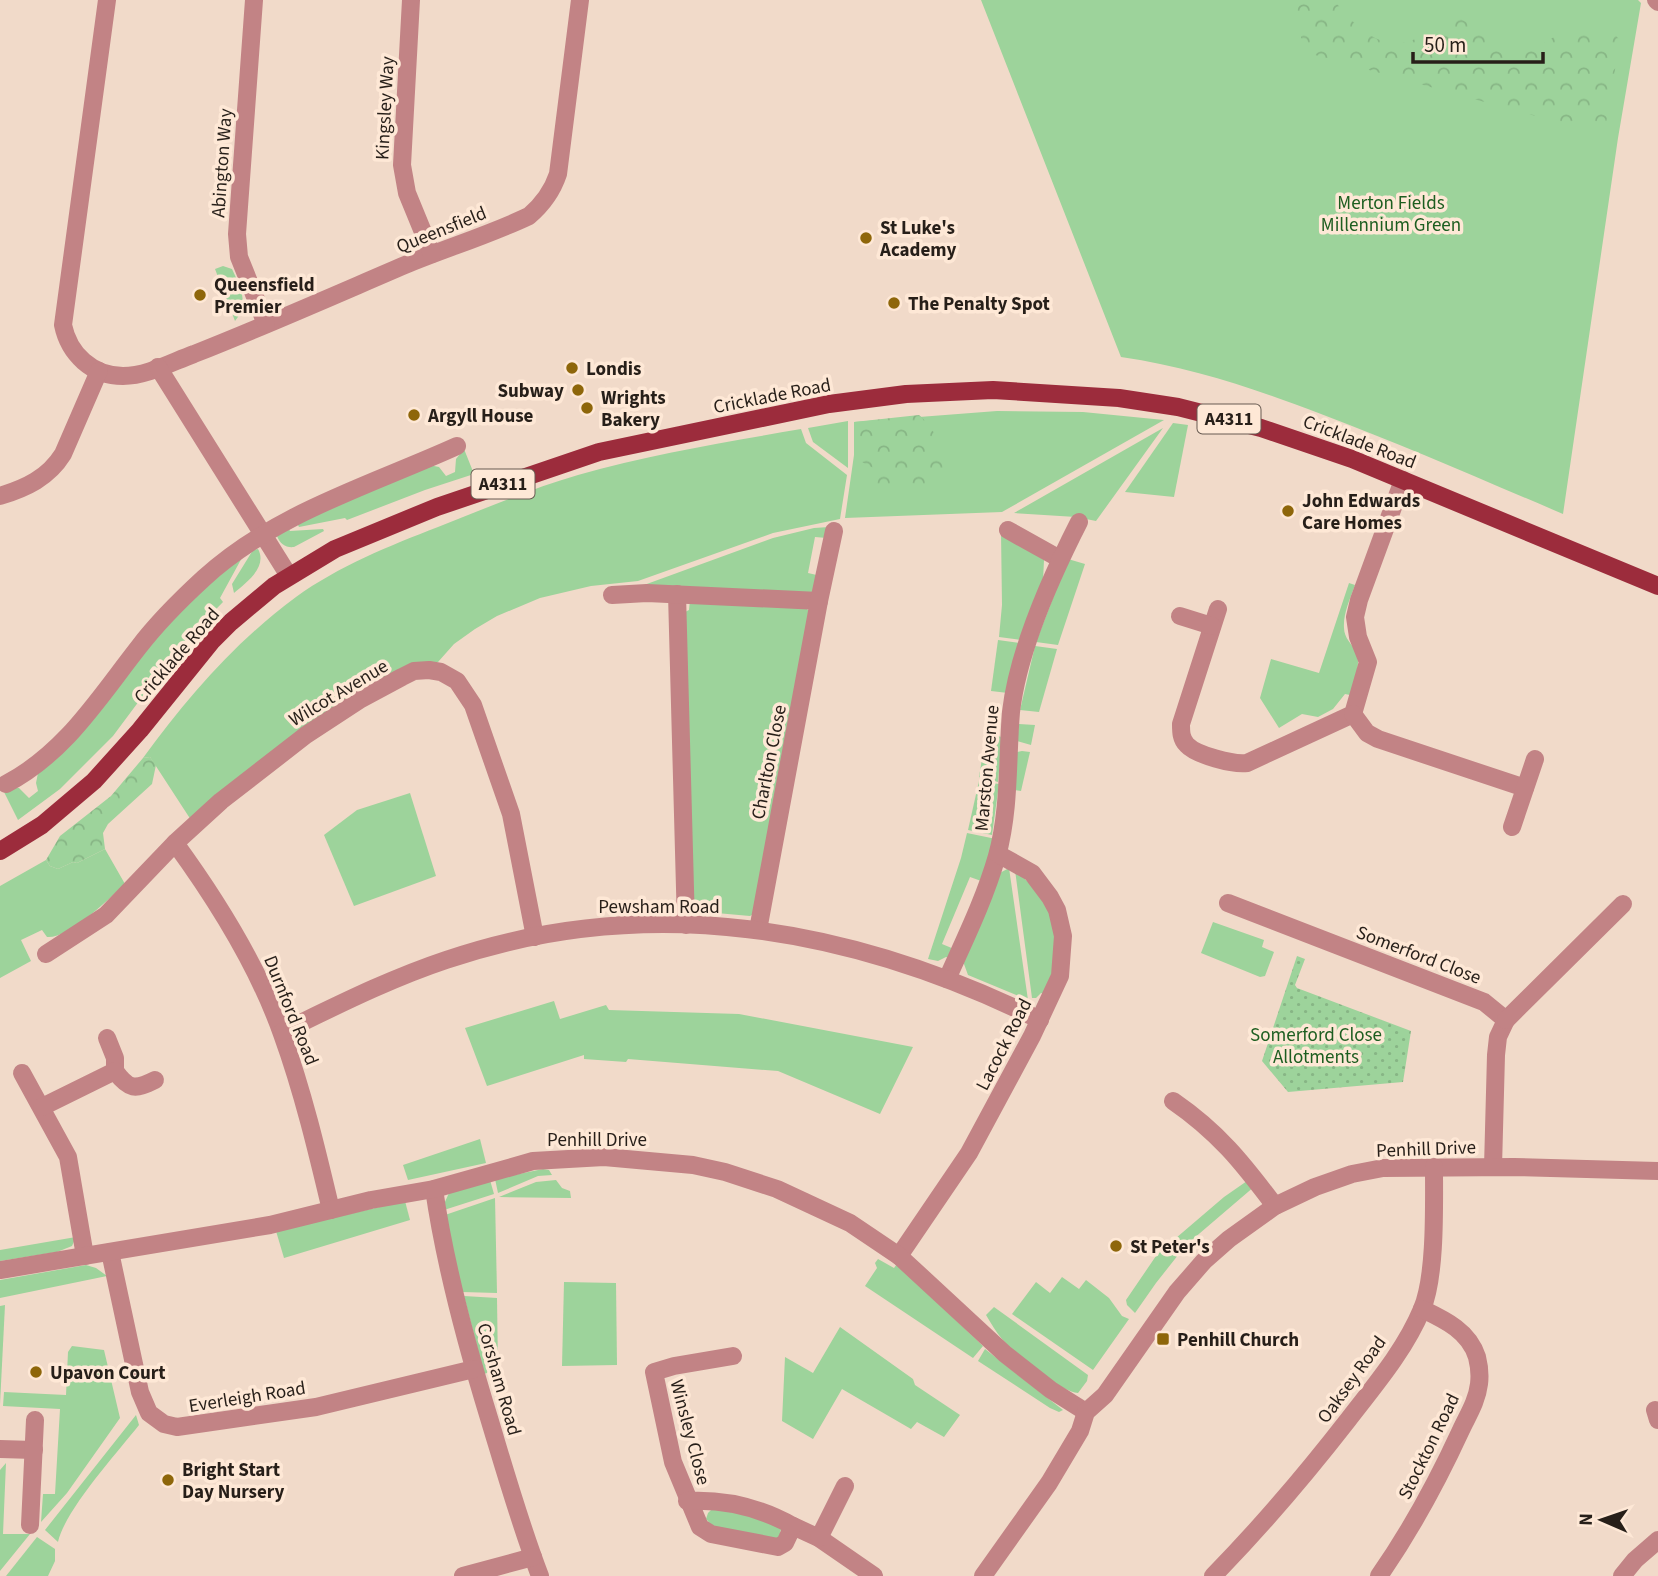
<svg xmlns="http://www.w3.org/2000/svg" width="1658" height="1576" viewBox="0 0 1658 1576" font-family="'Source Sans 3',sans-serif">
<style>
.green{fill:#9dd39b}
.forest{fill:url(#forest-crowns)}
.garden{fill:url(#garden-dots)}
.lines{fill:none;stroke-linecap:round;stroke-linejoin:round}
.minor{stroke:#c28385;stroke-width:18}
.major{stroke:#9c2c3c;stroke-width:18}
.poi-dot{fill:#8e660a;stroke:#fee8d6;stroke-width:2.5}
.labels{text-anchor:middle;stroke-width:7;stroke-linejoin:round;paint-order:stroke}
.shield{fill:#fee8d6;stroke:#685b52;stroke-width:2}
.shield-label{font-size:18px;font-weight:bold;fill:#271f19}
.street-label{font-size:19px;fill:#271f19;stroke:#fee8d6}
.park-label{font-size:19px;fill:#1d5e20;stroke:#fee8d6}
.poi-label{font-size:19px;font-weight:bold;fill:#271f19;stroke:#fee8d6;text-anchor:start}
</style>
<defs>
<pattern id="forest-crowns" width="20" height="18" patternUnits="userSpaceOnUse" patternTransform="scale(1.75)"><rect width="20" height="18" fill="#9dd39b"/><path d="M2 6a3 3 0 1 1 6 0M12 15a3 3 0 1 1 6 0" fill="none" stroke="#87b585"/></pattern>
<pattern id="garden-dots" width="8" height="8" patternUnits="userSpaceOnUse" patternTransform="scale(1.75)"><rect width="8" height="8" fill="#9dd39b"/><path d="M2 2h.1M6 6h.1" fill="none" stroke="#87b585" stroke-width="1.8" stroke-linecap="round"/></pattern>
</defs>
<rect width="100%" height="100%" fill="#f1dac9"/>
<!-- green -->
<g class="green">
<path d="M981 0H1638L1641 3 1618 138 1563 514C1483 480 1403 445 1321 414 1252 388 1195 368 1121 357Z"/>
<path d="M223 266 232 269C240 286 250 304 235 321L215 269Z"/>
<path d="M997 411 1083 412 1164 420 1002 512 845 518 854 455V422Z"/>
<path d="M848 421V468L813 442 808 428Z"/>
<path d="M1173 423 1188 425 1174 497 1125 492Z"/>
<path d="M1163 428 1096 521 1076 517 1014 513Z"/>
<path d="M801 429 806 443 847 475 840 519 773 533 638 581 591 586 540 598 497 616 475 629 454 644 438 662 422 663 291 737 236 779 191 820 150 757 143 758C187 698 235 642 296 597 339 566 389 546 438 527 484 509 530 489 578 475 651 454 726 442 801 429Z"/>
<path d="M464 449 474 474 425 490 347 520 345 518 299 527 297 523 429 465 439 467 446 476 455 472 456 459Z"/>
<path d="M288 527 290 531 323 529 324 531 294 547C286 548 280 544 277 536Z"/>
<path d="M829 527 827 538 815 537 808 573 821 576 814 594 644 585 773 538 814 528Z"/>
<path d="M1001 532 1044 560 1043 581 1021 640 999 637 1002 605Z"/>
<path d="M258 549C268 567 246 583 234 593L232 584 253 550Z"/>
<path d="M244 554 220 598 223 602 180 646 113 736 60 789 18 820 4 792 12 788H19L29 798 38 791 36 783 38 773 181 607Z"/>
<path d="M1068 559 1085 564 1058 645 1036 642Z"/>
<path d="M1349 583 1355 585C1350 599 1343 614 1344 628 1344 638 1352 644 1356 652 1362 665 1353 682 1350 695L1345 694 1333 709 1318 717 1302 714 1279 728 1260 698 1271 659 1319 673Z"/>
<path d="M690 600 805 607 809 611 755 913 750 916 694 911 685 612 689 610Z"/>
<path d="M998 640 1019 643 1008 693 991 691Z"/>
<path d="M1035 646 1057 649 1039 712 1020 710Z"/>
<path d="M1019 724 1035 725 1031 745 1017 741Z"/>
<path d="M986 734 1002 737 998 782 979 777Z"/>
<path d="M1022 751 1030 752 1021 791 1014 790 1017 752Z"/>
<path d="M979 781 999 784 992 835 968 830Z"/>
<path d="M410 793 436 876 354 906 324 835 357 810Z"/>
<path d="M967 833 996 839 984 882 970 877 942 944 954 949 950 958 946 957 938 961 928 959 961 858Z"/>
<path d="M105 849 125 884C109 899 68 939 47 937L42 930 21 940 31 961 0 978V886L46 860 50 866 58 869 73 862 77 863Z"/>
<path d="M1009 868 1028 1000 968 975 964 964 959 962 998 874Z"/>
<path d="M1015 870 1039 892 1054 921 1056 967 1045 994 1041 993 1036 998H1032Z"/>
<path d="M1213 922 1264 940 1262 947 1274 952 1265 976 1260 977 1201 953Z"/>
<path d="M554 1001 560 1019 606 1005 609 1010 739 1014 913 1047 880 1114 778 1071 628 1059 626 1062 584 1059V1055L487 1086 465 1028Z"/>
<path d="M480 1139 486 1163 408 1180 403 1165Z"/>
<path d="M543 1169 549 1170 552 1175 538 1176 498 1193 495 1179Z"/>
<path d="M490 1180 494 1194 444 1210V1204L449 1193Z"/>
<path d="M556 1180 562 1188 570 1191 571 1198 499 1197 536 1182Z"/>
<path d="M1247 1181 1255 1186 1186 1245 1156 1283 1135 1313 1127 1305 1126 1300 1156 1256 1169 1244 1224 1197Z"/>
<path d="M495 1198 497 1293 462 1292 445 1215Z"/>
<path d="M405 1201 410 1220 284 1258 276 1231Z"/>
<path d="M76 1237 72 1246 57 1252 0 1261V1250Z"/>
<path d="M878 1259 894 1268 897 1264 983 1346 973 1358 865 1286 877 1268 875 1263Z"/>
<path d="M86 1265 96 1268 107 1276 0 1298V1280Z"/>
<path d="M1062 1277 1079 1289 1086 1280 1109 1298 1122 1316 1129 1319 1093 1370 1012 1314 1036 1282 1050 1293Z"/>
<path d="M564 1282 616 1283 617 1365 562 1366Z"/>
<path d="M464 1296 497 1298 498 1369 484 1374Z"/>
<path d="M5 1305 0 1404V1306Z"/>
<path d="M994 1307 1088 1375 1087 1381 1078 1393C1057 1390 1016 1356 1002 1339 996 1332 991 1323 986 1315Z"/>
<path d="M840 1327 913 1379 915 1385 960 1415 944 1437 917 1422 911 1429 842 1389 813 1439 782 1421 785 1357 813 1373Z"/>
<path d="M72 1346 104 1350 120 1418 67 1493 41 1522 43 1494H55L60 1409 3 1406 4 1392 66 1395 68 1352Z"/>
<path d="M985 1349 1063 1410 1059 1412 1050 1408 978 1361Z"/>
<path d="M136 1415 139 1425C117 1453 65 1510 58 1542L45 1530Z"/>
<path d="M6 1463 3 1534H30L0 1571V1470Z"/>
<path d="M712 1509 762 1517 781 1529 779 1539 715 1529 706 1519 708 1513Z"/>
<path d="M37 1537 55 1549V1561L48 1576H6Z"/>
</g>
<!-- forest -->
<g class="forest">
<path d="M1294 0H1334C1356 28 1386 58 1423 35 1432 29 1441 20 1449 13 1457 17 1466 21 1473 27 1485 37 1497 53 1514 54 1529 55 1542 43 1554 37 1574 26 1604 21 1620 40L1604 135 1315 55 1301 38 1302 24Z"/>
<path d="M919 415C935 428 962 473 930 483 915 488 900 476 889 488L877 485 875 469 860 461 857 456 854 422Z"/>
<path d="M150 757 156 765 152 784 108 824 103 833 105 849 77 863 73 862 58 869 50 866 46 860 60 836 111 796 143 758Z"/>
</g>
<!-- garden -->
<path class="garden" d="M1297 956 1305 959 1295 985 1297 988 1411 1031 1403 1082 1288 1092 1262 1061Z"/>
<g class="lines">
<!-- minor -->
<g class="minor">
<path d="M107 0 63 325C69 354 92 376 123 376 147 376 172 362 194 354 265 326 335 295 405 265 446 248 489 235 529 216 543 204 552 192 558 174L580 0"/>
<path d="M254 0 237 234 239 257 266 324"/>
<path d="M411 0 402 165 407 193 432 254"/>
<path d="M1656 0 1658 2"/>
<path d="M158 367 289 576"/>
<path d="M0 496C26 488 48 478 63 454L99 371"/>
<path d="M1008 530 1060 559"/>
<path d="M677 594 686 925"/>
<path d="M612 595 647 593 819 601"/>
<path d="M1218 609 1181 724C1181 732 1181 739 1187 745 1196 755 1234 765 1247 763L1353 714 1368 662 1358 637 1355 617 1359 600 1403 480"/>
<path d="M1180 616 1212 626"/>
<path d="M1353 714 1367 733 1378 739 1525 788"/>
<path d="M6 784C65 753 98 699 138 648 157 623 180 600 204 578 275 513 371 485 457 446"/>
<path d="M1512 827 1535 759"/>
<path d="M175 843C218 902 258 966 282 1034 303 1092 317 1151 331 1210"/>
<path d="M1228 903 1484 1002 1506 1020 1498 1037 1496 1055 1493 1167"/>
<path d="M758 930 819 601 834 531"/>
<path d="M46 954 106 915 175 843 221 801 306 735 361 699 402 677 414 671 429 670 441 672 457 681 473 705 511 814 535 937"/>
<path d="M947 979C965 939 985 898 997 856 1010 809 1007 760 1011 712 1018 651 1051 577 1079 522"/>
<path d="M1506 1020 1623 904"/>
<path d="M282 1032C336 1006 389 979 446 960 649 891 852 927 1040 1020"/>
<path d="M107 1038 115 1058V1071"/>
<path d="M22 1073 68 1157 85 1256"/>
<path d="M1173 1101C1218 1132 1242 1162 1275 1206"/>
<path d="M42 1107 115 1071C129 1090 135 1090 155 1080"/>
<path d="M434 1189C445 1266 466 1343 489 1418 505 1471 520 1524 540 1576"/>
<path d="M110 1252 140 1392 149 1413 164 1424 177 1427 316 1407 474 1369"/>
<path d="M899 1256 969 1153 1032 1036 1060 976 1063 936 1057 910 1050 897 1032 873 998 854"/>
<path d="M0 1270 270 1225 371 1200 434 1189 533 1161 604 1157 693 1165 725 1172 777 1189 850 1223 899 1256 1005 1354 1051 1390 1086 1412"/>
<path d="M733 1356 674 1366 654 1372 673 1462 700 1527 711 1534 778 1547 785 1543 793 1526 819 1538 874 1576"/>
<path d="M1655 1410 1658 1420"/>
<path d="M0 1449 34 1450"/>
<path d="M687 1501C724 1499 761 1508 793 1526"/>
<path d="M30 1525 35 1420"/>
<path d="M819 1538 845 1486"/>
<path d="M463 1576 533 1557"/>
<path d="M983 1576 1049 1483 1080 1431 1086 1412 1105 1395 1177 1292 1204 1261 1229 1239 1275 1206 1315 1187 1352 1174 1383 1168 1514 1167 1658 1171"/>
<path d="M1213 1576C1261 1527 1306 1474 1348 1420 1375 1385 1405 1350 1422 1309 1436 1276 1434 1205 1434 1167"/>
<path d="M1379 1576C1411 1530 1438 1480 1461 1430 1468 1415 1477 1401 1479 1384 1480 1376 1479 1365 1477 1357 1469 1331 1445 1320 1422 1309"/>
<path d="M1622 1576 1635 1560 1658 1540"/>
</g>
<!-- major -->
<path class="major" d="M0 851 42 825 94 781 140 730 211 642 231 622 274 586 335 549 437 507 599 452 829 404 906 394 993 390 1119 398 1178 407 1261 428 1352 459 1658 586"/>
</g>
<!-- markers -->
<g class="poi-dot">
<circle cx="866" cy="238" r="7"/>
<circle cx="200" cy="295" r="7"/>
<circle cx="894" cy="303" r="7"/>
<circle cx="572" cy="368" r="7"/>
<circle cx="578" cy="390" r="7"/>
<circle cx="587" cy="408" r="7"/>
<circle cx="414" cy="415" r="7"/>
<circle cx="1288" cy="511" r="7"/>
<circle cx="1116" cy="1246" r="7"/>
<rect x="1156" y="1332" width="14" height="14" rx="3.5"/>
<circle cx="36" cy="1372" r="7"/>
<circle cx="168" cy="1480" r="7"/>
</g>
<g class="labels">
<!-- shield labels -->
<g class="shield">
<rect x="1197.5" y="404.5" width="63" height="29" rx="5"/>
<rect x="471.5" y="469.5" width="63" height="29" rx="5"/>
</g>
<g class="shield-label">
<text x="1229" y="425">A4311</text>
<text x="503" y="490">A4311</text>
</g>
<!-- street labels -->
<g class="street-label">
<text transform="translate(384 108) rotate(-87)" y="7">Kingsley Way</text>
<text transform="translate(221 163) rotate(-86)" y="7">Abington Way</text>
<text transform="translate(441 229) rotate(-22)" y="7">Queensfield</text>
<text transform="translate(772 395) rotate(-11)" y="7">Cricklade Road</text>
<text transform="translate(1360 441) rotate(21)" y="7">Cricklade Road</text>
<text transform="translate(176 655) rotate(-49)" y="7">Cricklade Road</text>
<text transform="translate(338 692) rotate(-31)" y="7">Wilcot Avenue</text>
<text transform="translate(768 762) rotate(-79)" y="7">Charlton Close</text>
<text transform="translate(986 768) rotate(-85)" y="7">Marston Avenue</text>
<text x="659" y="913">Pewsham Road</text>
<text transform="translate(1419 954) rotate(21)" y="7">Somerford Close</text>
<text transform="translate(292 1010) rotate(68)" y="7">Durnford Road</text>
<text transform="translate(1003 1044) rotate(-63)" y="7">Lacock Road</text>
<text x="597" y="1146">Penhill Drive</text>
<text transform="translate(1426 1148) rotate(-2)" y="7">Penhill Drive</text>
<text transform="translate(500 1379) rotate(74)" y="7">Corsham Road</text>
<text transform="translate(1351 1379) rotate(-54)" y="7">Oaksey Road</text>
<text transform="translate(247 1396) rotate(-9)" y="7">Everleigh Road</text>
<text transform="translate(691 1432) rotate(75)" y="7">Winsley Close</text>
<text transform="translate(1428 1446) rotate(-64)" y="7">Stockton Road</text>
</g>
<!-- park labels -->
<g class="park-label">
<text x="1391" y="209">Merton Fields<tspan x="1391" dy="22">Millennium Green</tspan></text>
<text x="1316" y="1041">Somerford Close<tspan x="1316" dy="22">Allotments</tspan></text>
</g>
<!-- poi labels -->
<g class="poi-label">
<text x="880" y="234">St Luke's<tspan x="880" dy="22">Academy</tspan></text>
<text x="214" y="291">Queensfield<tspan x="214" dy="22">Premier</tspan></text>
<text x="908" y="310">The Penalty Spot</text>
<text x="586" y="375">Londis</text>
<text x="564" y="397" text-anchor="end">Subway</text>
<text x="601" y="404">Wrights<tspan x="601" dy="22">Bakery</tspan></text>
<text x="428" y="422">Argyll House</text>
<text x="1302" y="507">John Edwards<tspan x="1302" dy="22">Care Homes</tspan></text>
<text x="1130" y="1253">St Peter's</text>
<text x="1177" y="1346">Penhill Church</text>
<text x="50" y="1379">Upavon Court</text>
<text x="182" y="1476">Bright Start<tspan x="182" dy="22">Day Nursery</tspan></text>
</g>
</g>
<!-- north arrow -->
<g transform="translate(1602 1520) rotate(272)" stroke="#fee8d6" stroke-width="5" paint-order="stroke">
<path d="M0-5L12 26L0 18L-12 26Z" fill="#271f19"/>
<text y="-10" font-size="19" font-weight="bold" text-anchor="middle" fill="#271f19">N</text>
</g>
<!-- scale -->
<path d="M1413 52v10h130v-10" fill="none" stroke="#271f19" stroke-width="3.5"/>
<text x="1424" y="52" font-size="21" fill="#271f19" stroke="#fee8d6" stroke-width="5" paint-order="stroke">50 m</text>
</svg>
